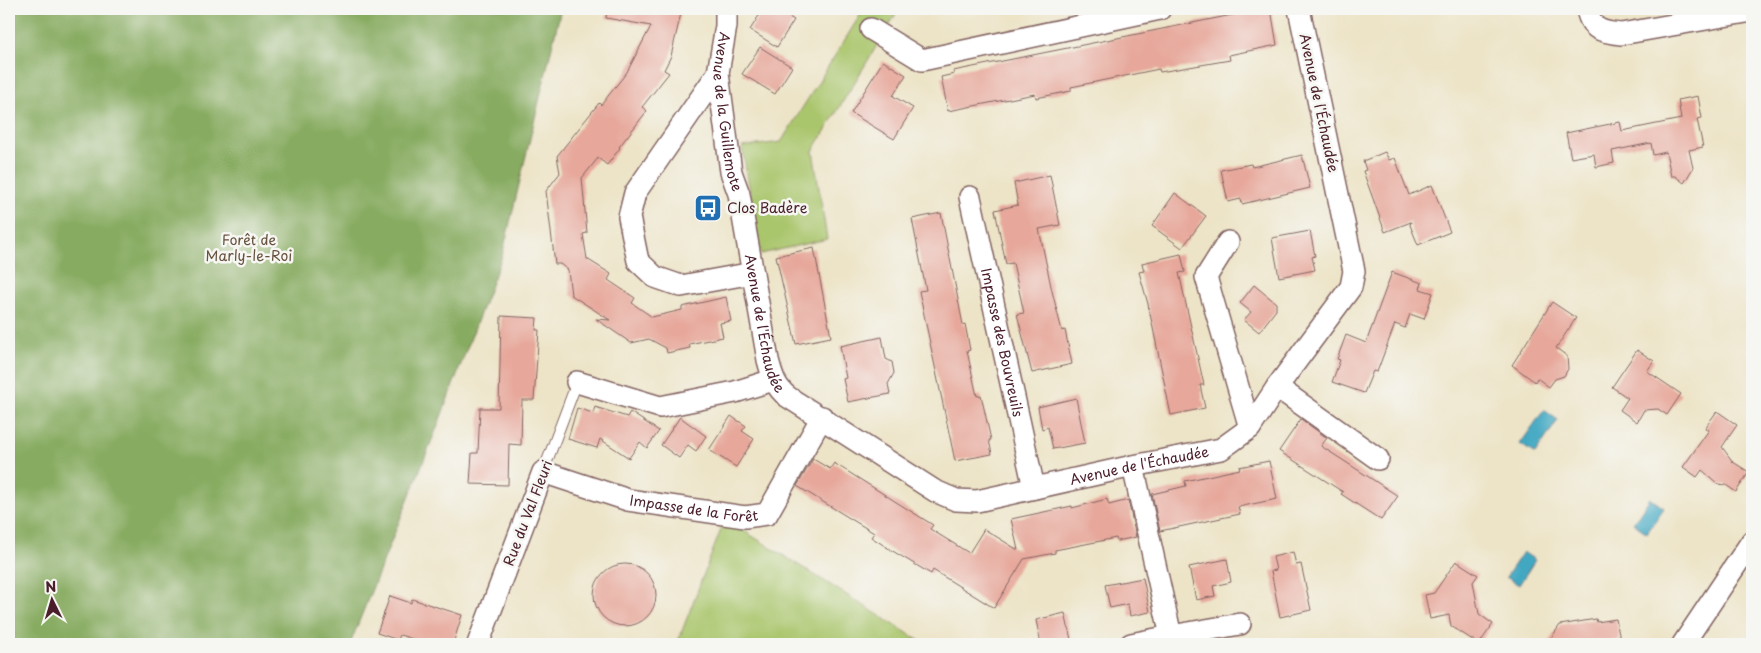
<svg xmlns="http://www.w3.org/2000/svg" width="1761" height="653" viewBox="0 0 1761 653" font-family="'Playpen Sans',sans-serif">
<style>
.green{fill:#aac66d;stroke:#7a724c}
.forest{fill:#87ab60;stroke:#686546}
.water{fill:#42a8c2;stroke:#466476}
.building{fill:#e7a89b}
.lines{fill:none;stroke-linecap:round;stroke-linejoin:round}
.service-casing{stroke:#836462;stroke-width:12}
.minor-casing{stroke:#836462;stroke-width:24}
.service{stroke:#fff;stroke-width:10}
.minor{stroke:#fff;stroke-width:21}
.labels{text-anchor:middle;stroke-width:5;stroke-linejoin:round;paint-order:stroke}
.street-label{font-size:14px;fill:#4a1f2b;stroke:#f6f6f2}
.poi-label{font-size:14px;fill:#4a1f2b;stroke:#f6f6f2;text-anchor:start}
.park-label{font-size:14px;fill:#67513f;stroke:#f6f6f2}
</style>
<rect width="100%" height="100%" fill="#f6f6f2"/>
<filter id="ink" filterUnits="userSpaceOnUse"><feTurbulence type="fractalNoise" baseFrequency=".02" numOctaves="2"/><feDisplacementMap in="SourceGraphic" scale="10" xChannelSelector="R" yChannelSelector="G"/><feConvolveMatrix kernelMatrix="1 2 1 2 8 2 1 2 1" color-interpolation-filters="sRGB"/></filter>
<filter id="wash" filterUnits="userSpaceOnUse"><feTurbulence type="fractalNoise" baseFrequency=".0096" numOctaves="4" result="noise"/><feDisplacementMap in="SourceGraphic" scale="20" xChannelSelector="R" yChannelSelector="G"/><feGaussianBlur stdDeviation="1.12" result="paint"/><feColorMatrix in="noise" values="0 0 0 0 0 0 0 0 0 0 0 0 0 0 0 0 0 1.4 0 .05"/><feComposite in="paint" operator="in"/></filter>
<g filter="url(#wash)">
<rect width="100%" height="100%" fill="#ede4c7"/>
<!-- green -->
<g class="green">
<path d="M864 9H899L813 151 827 239 761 254 742 147 781 142Z"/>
<path d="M725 519 925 644H677Z"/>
</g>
<!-- forest -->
<path class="forest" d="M9 9H561L502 256 436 430 350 644H9Z"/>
<!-- water -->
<g class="water">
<path d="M1544 410 1558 420 1535 454 1520 444Z"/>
<path d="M1650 498 1664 508 1647 533 1633 523Z"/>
<path d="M1523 552 1535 560 1519 585 1506 577Z"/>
</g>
<g id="blocks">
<!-- building -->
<g class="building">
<path d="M607 9H682L671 56 664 70 669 73 642 107 647 111 619 147 620 148 607 165 598 158 582 178 587 233 583 234 587 259 611 274 608 280 635 298 632 303 652 317 682 310V307L726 297 731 321 720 323 723 337 689 344 690 348 667 353 666 348 649 339 631 343 596 319 610 320 571 295 568 270 560 264H555L546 191 560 173 557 156 599 103 601 105 627 72 651 26 606 18Z"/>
<path d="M763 9H776L794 20 777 47 750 30Z"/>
<path d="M1271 9 1277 45 1229 55 1230 60 1160 72 1159 69 1071 87V91L1036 98 1035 94 948 111 941 77 954 74 953 71 1257 10V12Z"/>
<path d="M760 47 792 67 775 94 742 74Z"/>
<path d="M883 61 906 75 893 96 913 108 894 139 851 113Z"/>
<path d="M1698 96 1702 118 1697 119 1703 147 1689 150 1693 168 1684 183 1675 176H1671L1666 152 1653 155 1651 143 1612 151 1614 163 1596 167 1594 154 1571 158 1566 133 1620 122 1622 131 1681 119 1678 100Z"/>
<path d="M1385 152 1389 160 1395 158 1409 195 1432 185 1450 232 1418 245 1410 225 1411 222 1385 232 1363 171 1366 170 1363 161Z"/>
<path d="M1302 155 1310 188 1242 204 1241 199 1228 202 1221 170 1251 164 1252 167Z"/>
<path d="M1050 175 1060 225 1039 229 1052 291 1062 331 1065 330 1072 364 1032 373 1017 314 1024 313 1013 263 1006 264 995 210 1018 205 1014 183Z"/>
<path d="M1175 193 1206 216 1182 248 1152 226Z"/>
<path d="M941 213 963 325 965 324 970 350 967 351 977 396 981 395 991 440H989L992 454 955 461 919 291 926 290 912 219Z"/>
<path d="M1310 231 1315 256 1312 257 1315 270 1279 277 1272 238Z"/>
<path d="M814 248 831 337 796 344 776 256Z"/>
<path d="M1181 254 1185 272 1179 273 1204 385H1200L1205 408 1171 415 1148 304 1139 272 1144 271 1142 263Z"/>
<path d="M1392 272 1422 283 1420 289 1433 293 1424 319 1410 314 1405 328 1395 324 1377 372 1373 371 1364 393 1332 382 1340 360 1337 359 1346 335 1366 343Z"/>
<path d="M1254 285 1276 303V310L1259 332 1244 320 1251 312 1240 303Z"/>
<path d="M1552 302 1576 318 1556 348 1567 356 1568 369 1564 376 1555 379 1549 387 1537 378 1535 382 1512 365Z"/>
<path d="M501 316 537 318 536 330H539L534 400H522L521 445 509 444 508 485 470 484 472 453H478L480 408H499Z"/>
<path d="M882 337 886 359 892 362 894 373 888 384 890 394 848 402 843 379 846 378 840 346Z"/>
<path d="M1637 350 1654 361 1647 371 1681 394 1667 415 1658 409 1644 410 1637 422 1620 410 1628 398 1612 387Z"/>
<path d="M1076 398 1085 443 1053 449 1048 427 1042 429 1038 407Z"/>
<path d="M595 407 627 417 630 412 659 431 647 448 640 442 629 458 600 439 597 448 568 439 577 408 593 413Z"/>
<path d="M1717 411 1737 425 1722 447 1733 462 1749 472 1736 492 1726 485 1718 484 1702 470 1697 477 1683 467 1709 430 1705 428Z"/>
<path d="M731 416 746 426 742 431 754 439 736 467 709 450Z"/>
<path d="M680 417 706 436 696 451 688 445 679 458 661 445Z"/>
<path d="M1301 419 1327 438 1321 446 1398 496 1381 520 1341 494 1343 492 1279 451Z"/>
<path d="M813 459 830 469 834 463 933 525 930 529 969 553 984 529 1018 550 1011 519 1072 506V508L1107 499 1109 505 1128 500 1136 537 1117 541 1116 538 1055 550V553L1024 559 994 608 933 570 931 574 891 550 871 537 874 533 797 486Z"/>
<path d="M1269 461 1277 499 1238 507 1240 514 1160 531 1152 494 1186 486 1185 481 1240 469 1239 467Z"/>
<path d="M1293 552 1296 565 1301 564 1311 610 1280 617 1271 571 1276 570 1273 557Z"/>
<path d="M1227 559 1231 582 1213 586 1215 596 1196 600 1189 567Z"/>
<path d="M1456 561 1478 575 1473 582 1479 614 1493 624 1479 644 1451 626 1449 615 1430 619 1425 595 1434 593Z"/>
<circle cx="625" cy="595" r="31"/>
<path d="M1143 578 1150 612 1130 616 1128 604 1110 608 1105 585Z"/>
<path d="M390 596 411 603 412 599 462 615 453 644H428L400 635 398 640 377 633Z"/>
<path d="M1065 613 1072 644H1041L1036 620Z"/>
<path d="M1596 619 1597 622 1616 619 1620 640 1595 644H1547L1560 625Z"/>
</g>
</g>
</g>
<g filter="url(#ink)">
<use href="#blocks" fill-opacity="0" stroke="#836462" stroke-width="1"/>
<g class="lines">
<!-- service casing -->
<g class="service-casing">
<path id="service" d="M543 472 577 382"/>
</g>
<!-- minor casing -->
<g class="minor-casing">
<g id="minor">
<path id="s1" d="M726 9V26L718 73 731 172 739 194 768 360C772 375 775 387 788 397L935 491 956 500 977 501 1133 466 1221 449 1250 428 1277 387 1351 287 1354 271 1299 9"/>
<path d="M1587 9C1591 30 1601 32 1621 34L1752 11"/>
<path d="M871 29 922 60 1160 9"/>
<path d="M718 73 635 193 629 217 638 261 655 277 681 286 753 273"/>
<path id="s2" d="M970 197 1034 488"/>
<path d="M1228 242 1206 277 1250 428"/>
<path d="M577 382 660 407 735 392 773 380"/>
<path d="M1277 387 1378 459"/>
<path d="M1133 466 1171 636"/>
<path id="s3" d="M478 644 543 472 628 500 745 517 767 514 822 417"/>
<path d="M1131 644 1171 636 1240 624"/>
<path d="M1683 644 1752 541"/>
</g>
</g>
<!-- service -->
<use href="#service" class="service"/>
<!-- minor -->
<use href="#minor" class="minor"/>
</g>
</g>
<!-- icons -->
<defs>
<g id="bus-square" transform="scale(1.4375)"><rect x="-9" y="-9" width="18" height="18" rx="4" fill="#1f6fb2" stroke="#f6f6f2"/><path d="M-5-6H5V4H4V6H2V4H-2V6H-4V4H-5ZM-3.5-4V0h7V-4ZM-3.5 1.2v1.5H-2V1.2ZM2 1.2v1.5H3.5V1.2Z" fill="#fff"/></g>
</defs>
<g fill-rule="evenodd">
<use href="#bus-square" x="708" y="208"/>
</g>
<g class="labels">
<!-- street labels -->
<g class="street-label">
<text transform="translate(1319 103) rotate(78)" y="5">Avenue de l'Échaudée</text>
<text dy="5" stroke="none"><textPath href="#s1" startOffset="104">Avenue de la Guillemote</textPath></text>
<text dy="5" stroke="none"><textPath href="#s1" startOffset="320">Avenue de l'Échaudée</textPath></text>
<text dy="5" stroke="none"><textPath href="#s2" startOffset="149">Impasse des Bouvreuils</textPath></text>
<text dy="5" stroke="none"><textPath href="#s1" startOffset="784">Avenue de l'Échaudée</textPath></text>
<text dy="5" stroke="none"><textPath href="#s3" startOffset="340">Impasse de la Forêt</textPath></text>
<text transform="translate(528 513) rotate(-69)" y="5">Rue du Val Fleuri</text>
</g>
<!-- poi labels -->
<g class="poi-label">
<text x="727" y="213">Clos Badère</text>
</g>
<!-- park labels -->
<g class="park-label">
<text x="249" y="245">Forêt de<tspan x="249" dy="16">Marly-le-Roi</tspan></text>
</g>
</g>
<!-- margin -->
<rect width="1761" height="653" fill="none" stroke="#f6f6f2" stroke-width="30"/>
<!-- north arrow -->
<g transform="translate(52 600) rotate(355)" stroke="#f6f6f2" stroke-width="4" paint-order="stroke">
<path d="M0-4L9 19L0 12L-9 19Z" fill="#4a1f2b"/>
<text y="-8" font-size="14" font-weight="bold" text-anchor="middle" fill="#4a1f2b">N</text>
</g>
</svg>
